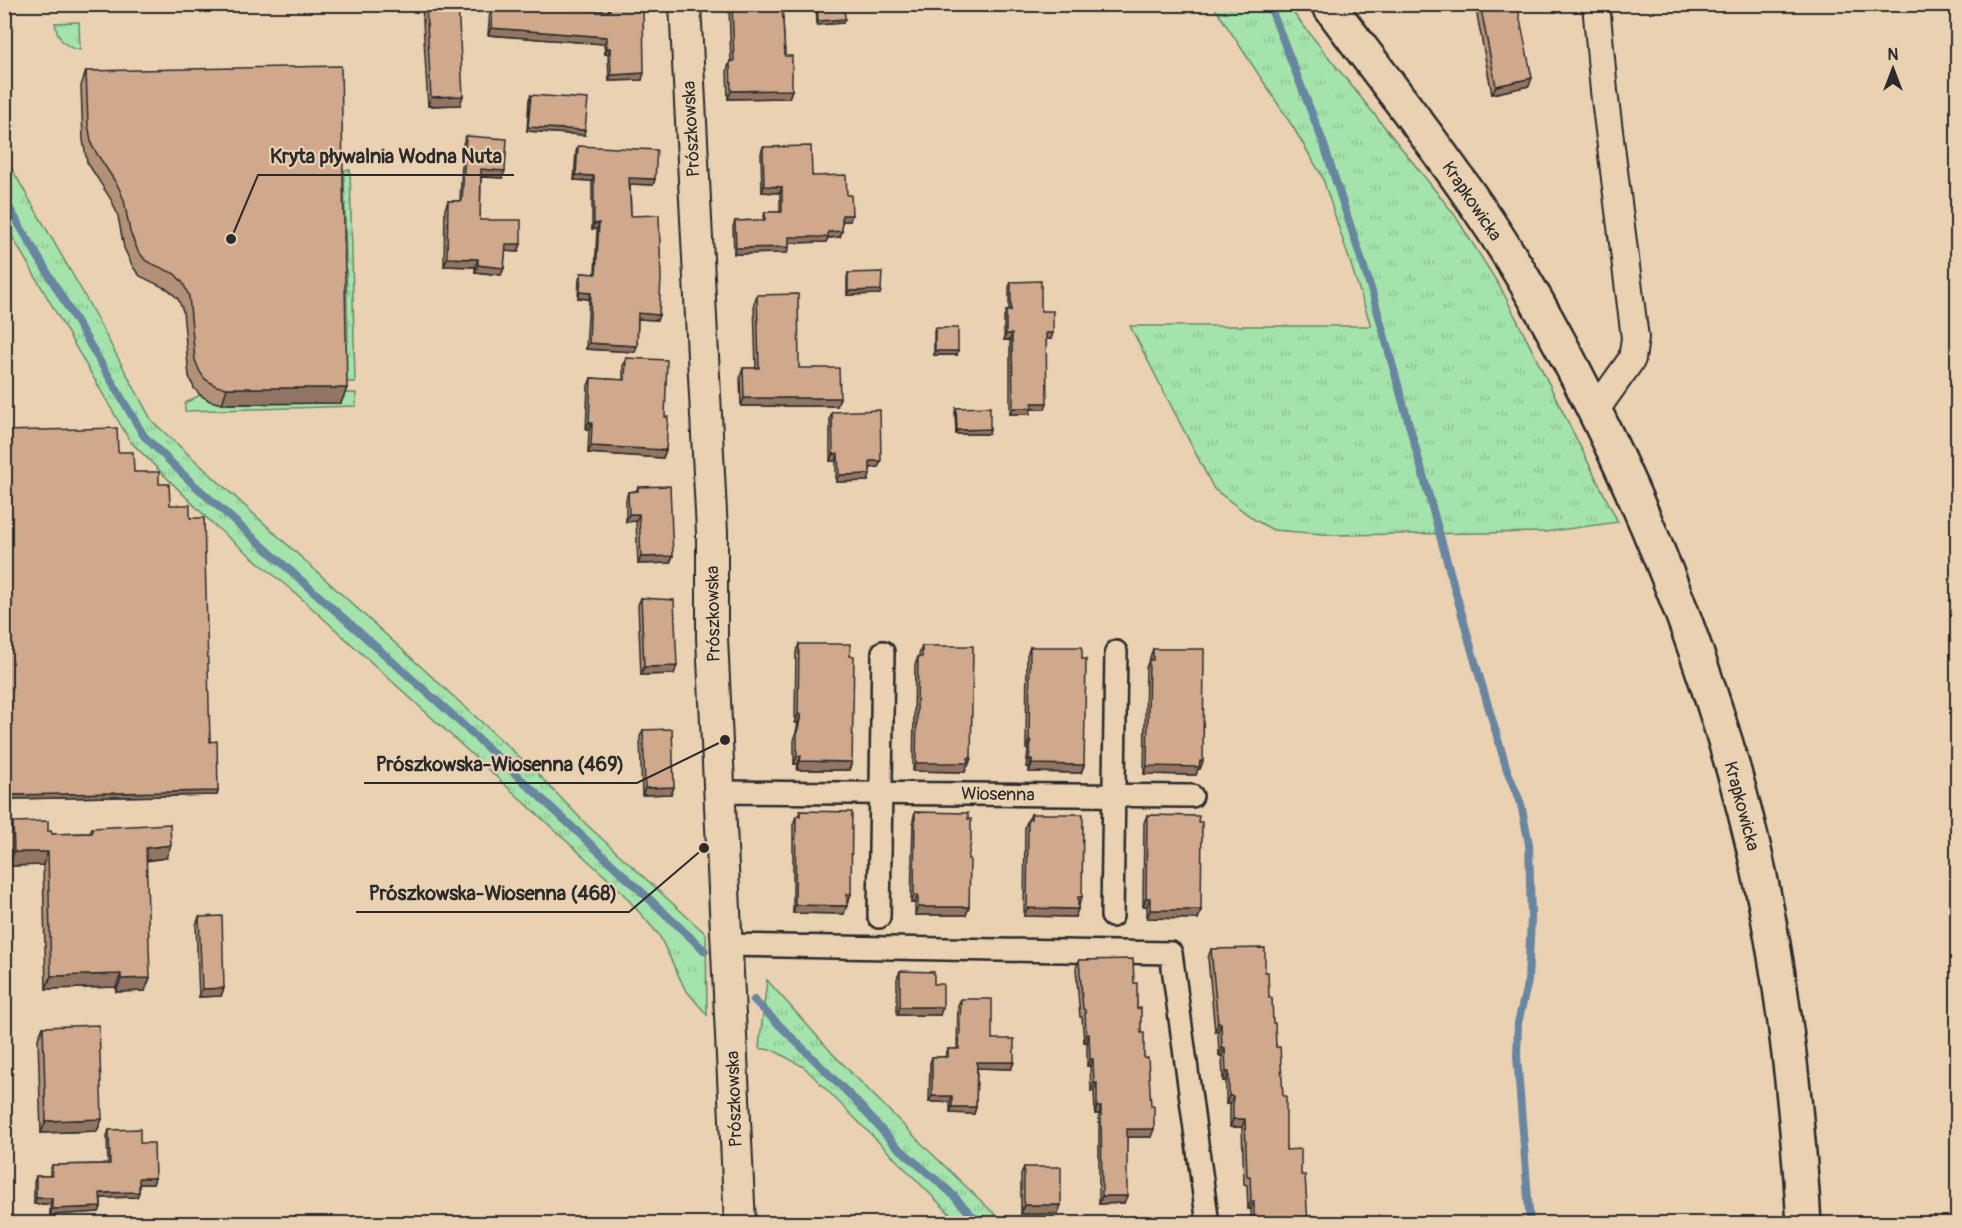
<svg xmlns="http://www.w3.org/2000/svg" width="1962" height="1228" viewBox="0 0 1962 1228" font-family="Pangolin,sans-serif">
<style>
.grass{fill:url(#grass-tufts);stroke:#68876b;stroke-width:1.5}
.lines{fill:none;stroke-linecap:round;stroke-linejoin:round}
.stream{stroke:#6986a0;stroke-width:8}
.minor-casing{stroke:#2b2b2b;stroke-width:26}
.tertiary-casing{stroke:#2b2b2b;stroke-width:30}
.secondary-casing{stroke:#2b2b2b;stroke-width:34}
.primary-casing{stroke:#2b2b2b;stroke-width:38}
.minor{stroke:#e9d1b2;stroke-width:21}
.tertiary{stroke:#e9d1b2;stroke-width:26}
.secondary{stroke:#e9d1b2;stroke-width:30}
.primary{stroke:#e9d1b2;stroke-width:33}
.wall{fill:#b39179;stroke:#2b2b2b;stroke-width:1.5}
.shaded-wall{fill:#927663;stroke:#2b2b2b;stroke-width:1.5}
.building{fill:#d0a98d;stroke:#2b2b2b;stroke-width:1.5}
.labels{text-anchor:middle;stroke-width:4.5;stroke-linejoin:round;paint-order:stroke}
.street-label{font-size:18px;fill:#2b2b2b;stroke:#e9d1b2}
.leader{fill:none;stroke:#2b2b2b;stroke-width:2}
.callout-dot{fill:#2b2b2b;stroke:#e9d1b2;stroke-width:2}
.callout-label{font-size:20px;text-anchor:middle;font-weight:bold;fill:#2b2b2b;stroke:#e9d1b2;stroke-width:4.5;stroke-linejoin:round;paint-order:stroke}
</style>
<defs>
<pattern id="grass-tufts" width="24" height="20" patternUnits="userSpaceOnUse" patternTransform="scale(1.5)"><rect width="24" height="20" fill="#a4e3ab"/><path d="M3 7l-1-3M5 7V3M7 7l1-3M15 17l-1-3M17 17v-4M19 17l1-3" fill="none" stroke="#8dc393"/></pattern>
</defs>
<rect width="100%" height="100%" fill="#e9d1b2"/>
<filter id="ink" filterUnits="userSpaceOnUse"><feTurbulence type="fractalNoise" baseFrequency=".0167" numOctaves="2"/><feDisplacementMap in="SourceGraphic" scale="12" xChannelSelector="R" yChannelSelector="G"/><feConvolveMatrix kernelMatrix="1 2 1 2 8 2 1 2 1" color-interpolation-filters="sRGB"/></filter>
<g filter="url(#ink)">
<!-- grass -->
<g class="grass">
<path d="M223 4V6L90 9V5Z"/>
<path d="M1213 5H1287L1454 214 1502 290 1618 522 1545 532 1334 535 1273 530 1255 520 1214 489 1130 326H1371L1322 176 1293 127Z"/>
<path d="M79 22 80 50C65 48 57 38 55 23Z"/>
<path d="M5 157 82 291 152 421 535 771 587 825 706 934 707 1015 685 989 659 935 619 889 301 598 216 527 130 441 5 224Z"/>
<path d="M344 170H350L355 382H342L341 343 348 342Z"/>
<path d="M356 393V406L185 411V403L200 395Z"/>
<path d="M767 980 834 1055 927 1149 1004 1223H959L804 1067 775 1051 759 1048Z"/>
</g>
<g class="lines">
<!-- stream -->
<g class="stream">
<path d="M1269 4 1323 142 1373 295 1474 658 1507 770 1521 804 1529 844 1531 918 1528 981 1518 1023 1517 1056 1530 1224"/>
<path d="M4 199 144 436 192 483 448 711 705 951"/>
<path d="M754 1000 855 1100 894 1144 949 1191 980 1224"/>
</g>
<!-- minor casing -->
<g class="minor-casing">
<g id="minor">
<path d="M719 792 1192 796"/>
<path d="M1112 916 1116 652"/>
<path d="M879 917 883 652"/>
<path d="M725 945 1171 953 1208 1224"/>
</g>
</g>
<!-- tertiary casing -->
<g class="tertiary-casing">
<path id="tertiary" d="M1595 411 1632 359 1635 338 1604 91 1596 4"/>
</g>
<!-- secondary casing -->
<g class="secondary-casing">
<path id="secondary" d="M685 4 712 532V638L740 1224"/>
</g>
<!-- primary casing -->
<g class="primary-casing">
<path id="primary" d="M1328 4C1378 72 1432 139 1479 209 1531 284 1574 367 1613 449 1676 584 1727 725 1759 872 1784 988 1797 1105 1804 1224"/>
</g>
<!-- minor -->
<use href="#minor" class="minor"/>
<!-- tertiary -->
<use href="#tertiary" class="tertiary"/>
<!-- secondary -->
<use href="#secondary" class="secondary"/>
<!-- primary -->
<use href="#primary" class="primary"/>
</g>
<!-- wall -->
<g class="wall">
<path d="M422 4H458L460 105 428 106Z"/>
<path d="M730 4H782L785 56 792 90 789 98 728 99 727 70 730 61H731L729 8Z"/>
<path d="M816 4H844L843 23 817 25Z"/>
<path d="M1475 4H1517L1529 86 1492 94Z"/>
<path d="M493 5 608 11 609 7 642 80 609 81 608 54H605L604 44 488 35 490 11Z"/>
<path d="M86 71 347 388 341 403 222 404 210 401 200 395 194 388 189 376 183 311 178 299 169 290 140 276 133 267 124 248 118 216 112 201 87 162 83 140 81 86Z"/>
<path d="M531 95 584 135 527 131 529 99Z"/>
<path d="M466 136 502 178 481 177 480 220 521 244 518 252 505 251 504 268 501 275 475 272V267L444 266 445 209 448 201H460L463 144Z"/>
<path d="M578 146 655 179 653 185 630 184 631 216 659 315 657 320 638 319 637 346 635 352 586 349 589 299 578 298 579 279 581 273 595 274 597 229H592V181L574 180 576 152Z"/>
<path d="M763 147 847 195 850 221H842V231L840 237 828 238 826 242 789 243V247L787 253 734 254 733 227 735 221 763 220 765 212H780V193L762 192 761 153Z"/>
<path d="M848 273 881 290 880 294 847 295V277Z"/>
<path d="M1011 282 1041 311 1051 339H1046L1045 409H1031L1030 414H1010V340H1004V317L1006 311H1009V287Z"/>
<path d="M757 295 799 368 837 406H741L740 377 743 368H756L754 303Z"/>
<path d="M935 328 957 355H934V332Z"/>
<path d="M626 358 665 417 666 450 663 458 588 453 589 430H586L588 386 591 378 623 380V366Z"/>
<path d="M956 408 990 429 989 434H956L955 412Z"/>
<path d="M832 412 881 461 878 467 870 468 868 481 836 482V461H830V418Z"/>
<path d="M4 431 118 452 134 472 159 484 170 505 190 518 210 742 218 791 217 795 8 799 6 756H4Z"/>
<path d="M638 487 670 563 638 564 636 521 626 522V499L628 492 636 491Z"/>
<path d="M641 598 674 674 641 675 638 605Z"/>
<path d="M799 644 852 762 849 770H797L798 764H794V741L798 723H795L796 652Z"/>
<path d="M922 646 971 758 968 766H967L965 772 913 771 915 665 918 657H919V654Z"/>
<path d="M1030 647 1084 765 1081 773 1029 772V767H1026L1028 750 1026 749 1027 655Z"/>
<path d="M1153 649 1203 761 1200 769H1198L1196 775 1144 774 1146 668 1149 660H1150V657Z"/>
<path d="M643 730 674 787 671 794 642 795 640 737Z"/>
<path d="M800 811 851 894 848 902H847L844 914 793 913V825L796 816H798Z"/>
<path d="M915 812 968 859 969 907 966 915H915V903H911L913 820Z"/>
<path d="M1031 814 1079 905H1078V909L1075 917 1024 916 1025 827 1028 819H1029Z"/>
<path d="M1147 815 1201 910 1198 919 1147 918V906H1143L1144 823Z"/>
<path d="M13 822 48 831 52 834 90 833 92 828 166 858 146 861 145 991 116 992V987L46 989 43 865 9 866 8 836Z"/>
<path d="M199 917 224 988 221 996 199 997 196 925Z"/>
<path d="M1211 949 1265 972 1276 1047 1286 1150 1301 1175 1308 1224H1251V1209H1248L1247 1185 1244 1184 1242 1127H1230V1104H1226V1081H1223L1222 1056H1219L1218 1032H1215L1208 958Z"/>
<path d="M1079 960 1134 983 1144 1058 1151 1137H1127L1124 1203 1099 1204V1114H1095L1094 1091H1091L1090 1066H1087V1042H1084L1082 1017H1080L1076 968Z"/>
<path d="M900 971 934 984 940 1015H897V979Z"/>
<path d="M961 999 992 1039 1014 1062 1011 1069 977 1068 976 1107 974 1114 950 1113V1102H929L930 1063 932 1057H945L948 1049H957L958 1005Z"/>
<path d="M43 1027 102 1119 97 1131 41 1133 38 1039Z"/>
<path d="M109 1130 140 1143 155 1178 153 1184H139V1192L137 1197 101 1198V1207L99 1212 50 1215V1204H34V1182L36 1176H50V1171L52 1165 108 1164 107 1136Z"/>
<path d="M1024 1167 1058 1214H1021V1175Z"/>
</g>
<!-- shaded-wall -->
<g class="shaded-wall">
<path d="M845 19 843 23 817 25 818 21Z"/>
<path d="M491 28 607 37 604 44 488 35Z"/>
<path d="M607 48H610L608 54H605Z"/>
<path d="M644 73 642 80 609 81 611 75Z"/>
<path d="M1532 78 1529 86 1492 94 1496 86Z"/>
<path d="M792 90 789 98 728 99 731 91Z"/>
<path d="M463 96 460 105 428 106 431 97Z"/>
<path d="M528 127 585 130 584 135 527 131Z"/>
<path d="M481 169 505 171 502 178 478 176Z"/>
<path d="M576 175 594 176 592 181 574 180Z"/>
<path d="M629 178 655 179 653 185 627 184Z"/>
<path d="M764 186 782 187 780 193 762 192Z"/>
<path d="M842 215H852L850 221H840Z"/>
<path d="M599 223 597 229H592L594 224Z"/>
<path d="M842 231 840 237 828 238 826 242 787 243 789 237 828 232Z"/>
<path d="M506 244H521L518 252 503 251Z"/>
<path d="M789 247 787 253 734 254 736 248Z"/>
<path d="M447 258 478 259 475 267 444 266Z"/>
<path d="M478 265 504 268 501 275 475 272Z"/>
<path d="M881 290 880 294 847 295 848 291Z"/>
<path d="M580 292 591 293 589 299 578 298Z"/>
<path d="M638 313 659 315 657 320 636 319Z"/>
<path d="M1046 333H1053L1051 339H1044Z"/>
<path d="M1006 334H1012L1010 340H1004Z"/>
<path d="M589 343 637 346 635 352 586 349Z"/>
<path d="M935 351H958L957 355H934Z"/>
<path d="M227 388H347L341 403 222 404Z"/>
<path d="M744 398H840L837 406H741Z"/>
<path d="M1032 403H1047L1045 409H1031L1030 414H1010L1013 408Z"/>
<path d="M589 422 592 423 589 430H586Z"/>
<path d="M990 429 989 434H956L957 430Z"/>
<path d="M591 446 666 450 663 458 588 453Z"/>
<path d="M833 454H838L836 461H830Z"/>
<path d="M870 461H881L878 467 868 468Z"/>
<path d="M870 474 868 481 836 482 839 475Z"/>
<path d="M629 514H639L636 521 626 522Z"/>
<path d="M673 556 670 563 638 564 641 557Z"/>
<path d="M677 666 674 674 641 675 644 667Z"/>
<path d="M798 714 801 715 798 723H795Z"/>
<path d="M1029 741H1031L1028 750 1026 749Z"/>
<path d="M797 756H801L798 764H794Z"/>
<path d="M971 758 968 766H967L965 772 913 771 916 763Z"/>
<path d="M1029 759H1032L1029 767H1026Z"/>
<path d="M800 761 852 762 849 770H797Z"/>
<path d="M1203 761 1200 769H1198L1196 775 1144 774 1147 766Z"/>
<path d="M1032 764 1084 765 1081 773 1029 772Z"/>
<path d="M674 787 671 794 642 795 645 788Z"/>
<path d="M218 791 217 795 8 799 9 795Z"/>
<path d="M171 845 166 858 141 861 146 848Z"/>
<path d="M14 852H48L43 865 9 866Z"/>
<path d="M847 894H851L848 902H844Z"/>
<path d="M914 895H918L915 903H911Z"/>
<path d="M1078 897H1082L1079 905H1075Z"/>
<path d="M1146 898H1150L1147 906H1143Z"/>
<path d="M795 905 847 906 844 914 793 913Z"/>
<path d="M918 907H969L966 915H915Z"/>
<path d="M1027 908 1078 909 1075 917 1024 916Z"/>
<path d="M1150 910H1201L1198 919 1147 918Z"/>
<path d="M121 974 116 987 46 989 51 976Z"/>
<path d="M150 978 145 991 116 992 121 979Z"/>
<path d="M224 988 221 996 199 997 202 989Z"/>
<path d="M900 1007H943L940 1015H897Z"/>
<path d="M1218 1023H1221L1218 1032H1215Z"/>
<path d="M1086 1034H1089L1087 1042H1084Z"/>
<path d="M1222 1048H1225L1222 1056H1219Z"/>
<path d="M1090 1059H1093L1090 1066H1087Z"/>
<path d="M977 1062H1014L1011 1069 974 1068Z"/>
<path d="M1226 1072H1229L1226 1081H1223Z"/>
<path d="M1094 1083H1097L1094 1091H1091Z"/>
<path d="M932 1096H952L950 1102H929Z"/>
<path d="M1229 1096H1233L1230 1104H1226Z"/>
<path d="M952 1107H976L974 1114 950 1113Z"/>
<path d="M1097 1107H1101L1099 1114H1095Z"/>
<path d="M102 1119 97 1131 41 1133 46 1121Z"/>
<path d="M1233 1119H1245L1242 1127H1230Z"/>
<path d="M1127 1129H1154L1151 1137H1124Z"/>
<path d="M139 1178H155L153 1184H137Z"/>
<path d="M139 1192 137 1197 98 1198 100 1193Z"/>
<path d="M1102 1196H1127L1124 1203 1099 1204Z"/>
<path d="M36 1198H52L50 1204H34Z"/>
<path d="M1251 1201H1254L1251 1209H1248Z"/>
<path d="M1024 1205H1061L1058 1214H1021Z"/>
<path d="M101 1207 99 1212 50 1215 52 1209Z"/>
</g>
<!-- building -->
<g class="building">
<path d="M426 4H458L463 96 431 97Z"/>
<path d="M732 4H782L785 56H792V90L731 91 730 61H734Z"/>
<path d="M817 4H844L845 19 818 21Z"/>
<path d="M1480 4H1517L1532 78 1496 86Z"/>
<path d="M493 5 610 11 609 7 643 9 644 73 611 75 610 48H607V37L491 28Z"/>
<path d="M341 66 347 388H227L216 386 205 379 200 372 195 360 189 296 183 283 175 274 146 261 138 251 130 232 124 200 118 186 92 146 88 124 86 71Z"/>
<path d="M531 95 588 99 585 130 528 127Z"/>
<path d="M466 136 507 139 505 171 481 169 480 220H521V244H506L504 268 478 265V259L447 258 448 201H462Z"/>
<path d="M578 146 657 150 655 179 629 178 631 216 659 215 661 278 659 315 638 313 637 346 589 343 591 293 580 292 581 273 596 274 599 223 594 224V176L576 175Z"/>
<path d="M811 146 812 176 846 175 847 195H851L852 215H842V231L828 232V237H789V247L736 248 735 221 765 220V212H782V187L764 186 763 147Z"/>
<path d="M882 272 881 290 848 291V273Z"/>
<path d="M1041 281V311H1053V333H1046L1047 403H1032V408H1013L1012 334H1006V311H1011V282Z"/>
<path d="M798 294 799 368H839L840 398H744L743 368H759L757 295Z"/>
<rect x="935" y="328" width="23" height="23"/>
<path d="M626 358 667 360 665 417H668L666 450 591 446 592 423 589 422 591 378 625 380Z"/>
<path d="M990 407V429L957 430 956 408Z"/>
<path d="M880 410 881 461H870V474L839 475 838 454H833L832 412Z"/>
<path d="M117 428 118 452H133L134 472H159V484H169L170 505H190V518H204L210 742 217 741 218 791 9 795 8 752H4V431Z"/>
<path d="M670 486 673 556 641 557 639 514H629L628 492 638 491V487Z"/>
<path d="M641 598 674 600 677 666 644 667Z"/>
<path d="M799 644H850V656H854L852 762 800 761 801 756H797V733L801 715 798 714Z"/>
<path d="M922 646H973L971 758H968V763H916L918 657H922Z"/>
<path d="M1030 647H1082V659H1086L1084 765 1032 764V759H1029L1031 741H1029Z"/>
<path d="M1153 649H1204L1203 761H1200L1199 767 1147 766 1149 660H1153Z"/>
<path d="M672 729 674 787 645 788 643 730Z"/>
<path d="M800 811 852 812 851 894H847V906L795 905 796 816H800Z"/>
<path d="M915 812 968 813V819H971V841L968 859H970L969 907H918V895H914Z"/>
<path d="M1031 814H1083L1082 897H1078V909L1027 908 1028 819H1031Z"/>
<path d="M1147 815 1199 816 1198 822H1202L1201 910H1150V898H1146Z"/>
<path d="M48 821V831H51L52 834 92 833V828L170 824 171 845 146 848 150 978 121 979V974L51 976 48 852H14L13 822Z"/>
<path d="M222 916 224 988 202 989 199 917Z"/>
<path d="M1265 948V972H1268L1269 998H1272L1273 1023H1275L1276 1047H1280L1283 1096H1286V1150L1301 1149V1175H1305L1308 1224H1254V1201H1251L1250 1176H1247L1245 1119H1233V1096H1229V1072H1226L1225 1048H1222L1221 1023H1218L1211 949Z"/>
<path d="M1133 959 1134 983H1137V1009L1141 1008V1033H1144V1058H1148L1151 1106H1154V1129H1127V1196H1102L1101 1107H1097V1083H1094L1093 1059H1090L1089 1034H1086L1085 1010 1083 1009 1079 960Z"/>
<path d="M900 971 934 972V984H943V1007H900Z"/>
<path d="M961 999H992V1039H1014V1062H977L976 1107H952V1096H932V1057H948V1049H959Z"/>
<path d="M99 1025 102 1119 46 1121 43 1027Z"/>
<path d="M140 1129V1143H154L155 1178H139V1192L100 1193 101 1207 52 1209V1198H36V1176H52V1165L110 1164 109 1130Z"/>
<rect x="1024" y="1167" width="37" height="38"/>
</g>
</g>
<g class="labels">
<!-- street labels -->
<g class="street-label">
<text transform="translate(691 129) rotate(-93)" y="6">Prószkowska</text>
<text transform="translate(1472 201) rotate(56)" y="6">Krapkowicka</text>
<text transform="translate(713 614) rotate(-91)" y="6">Prószkowska</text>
<text transform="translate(998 794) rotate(1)" y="6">Wiosenna</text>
<text transform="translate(1742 806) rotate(75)" y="6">Krapkowicka</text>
<text transform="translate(734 1099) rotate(-92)" y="6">Prószkowska</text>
</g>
</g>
<!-- callouts -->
<path class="leader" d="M231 239L258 175H514M725 740L637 783H364M704 848L629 912H356"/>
<g class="callout-dot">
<circle cx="231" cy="239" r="6"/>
<circle cx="725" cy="740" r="6"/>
<circle cx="704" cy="848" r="6"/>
</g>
<g class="callout-label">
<text x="386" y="163">Kryta pływalnia Wodna Nuta</text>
<text x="500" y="771">Prószkowska-Wiosenna (469)</text>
<text x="493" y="900">Prószkowska-Wiosenna (468)</text>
</g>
<!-- margin -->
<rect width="1962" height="1228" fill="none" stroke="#e9d1b2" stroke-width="24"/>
<rect x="12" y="12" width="1938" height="1204" fill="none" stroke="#2b2b2b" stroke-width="2" filter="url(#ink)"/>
<!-- north arrow -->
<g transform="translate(1893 69)" stroke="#e9d1b2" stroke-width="4.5" paint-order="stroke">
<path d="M0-4.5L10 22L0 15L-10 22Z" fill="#2b2b2b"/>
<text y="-9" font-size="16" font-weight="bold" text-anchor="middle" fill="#2b2b2b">N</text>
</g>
</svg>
